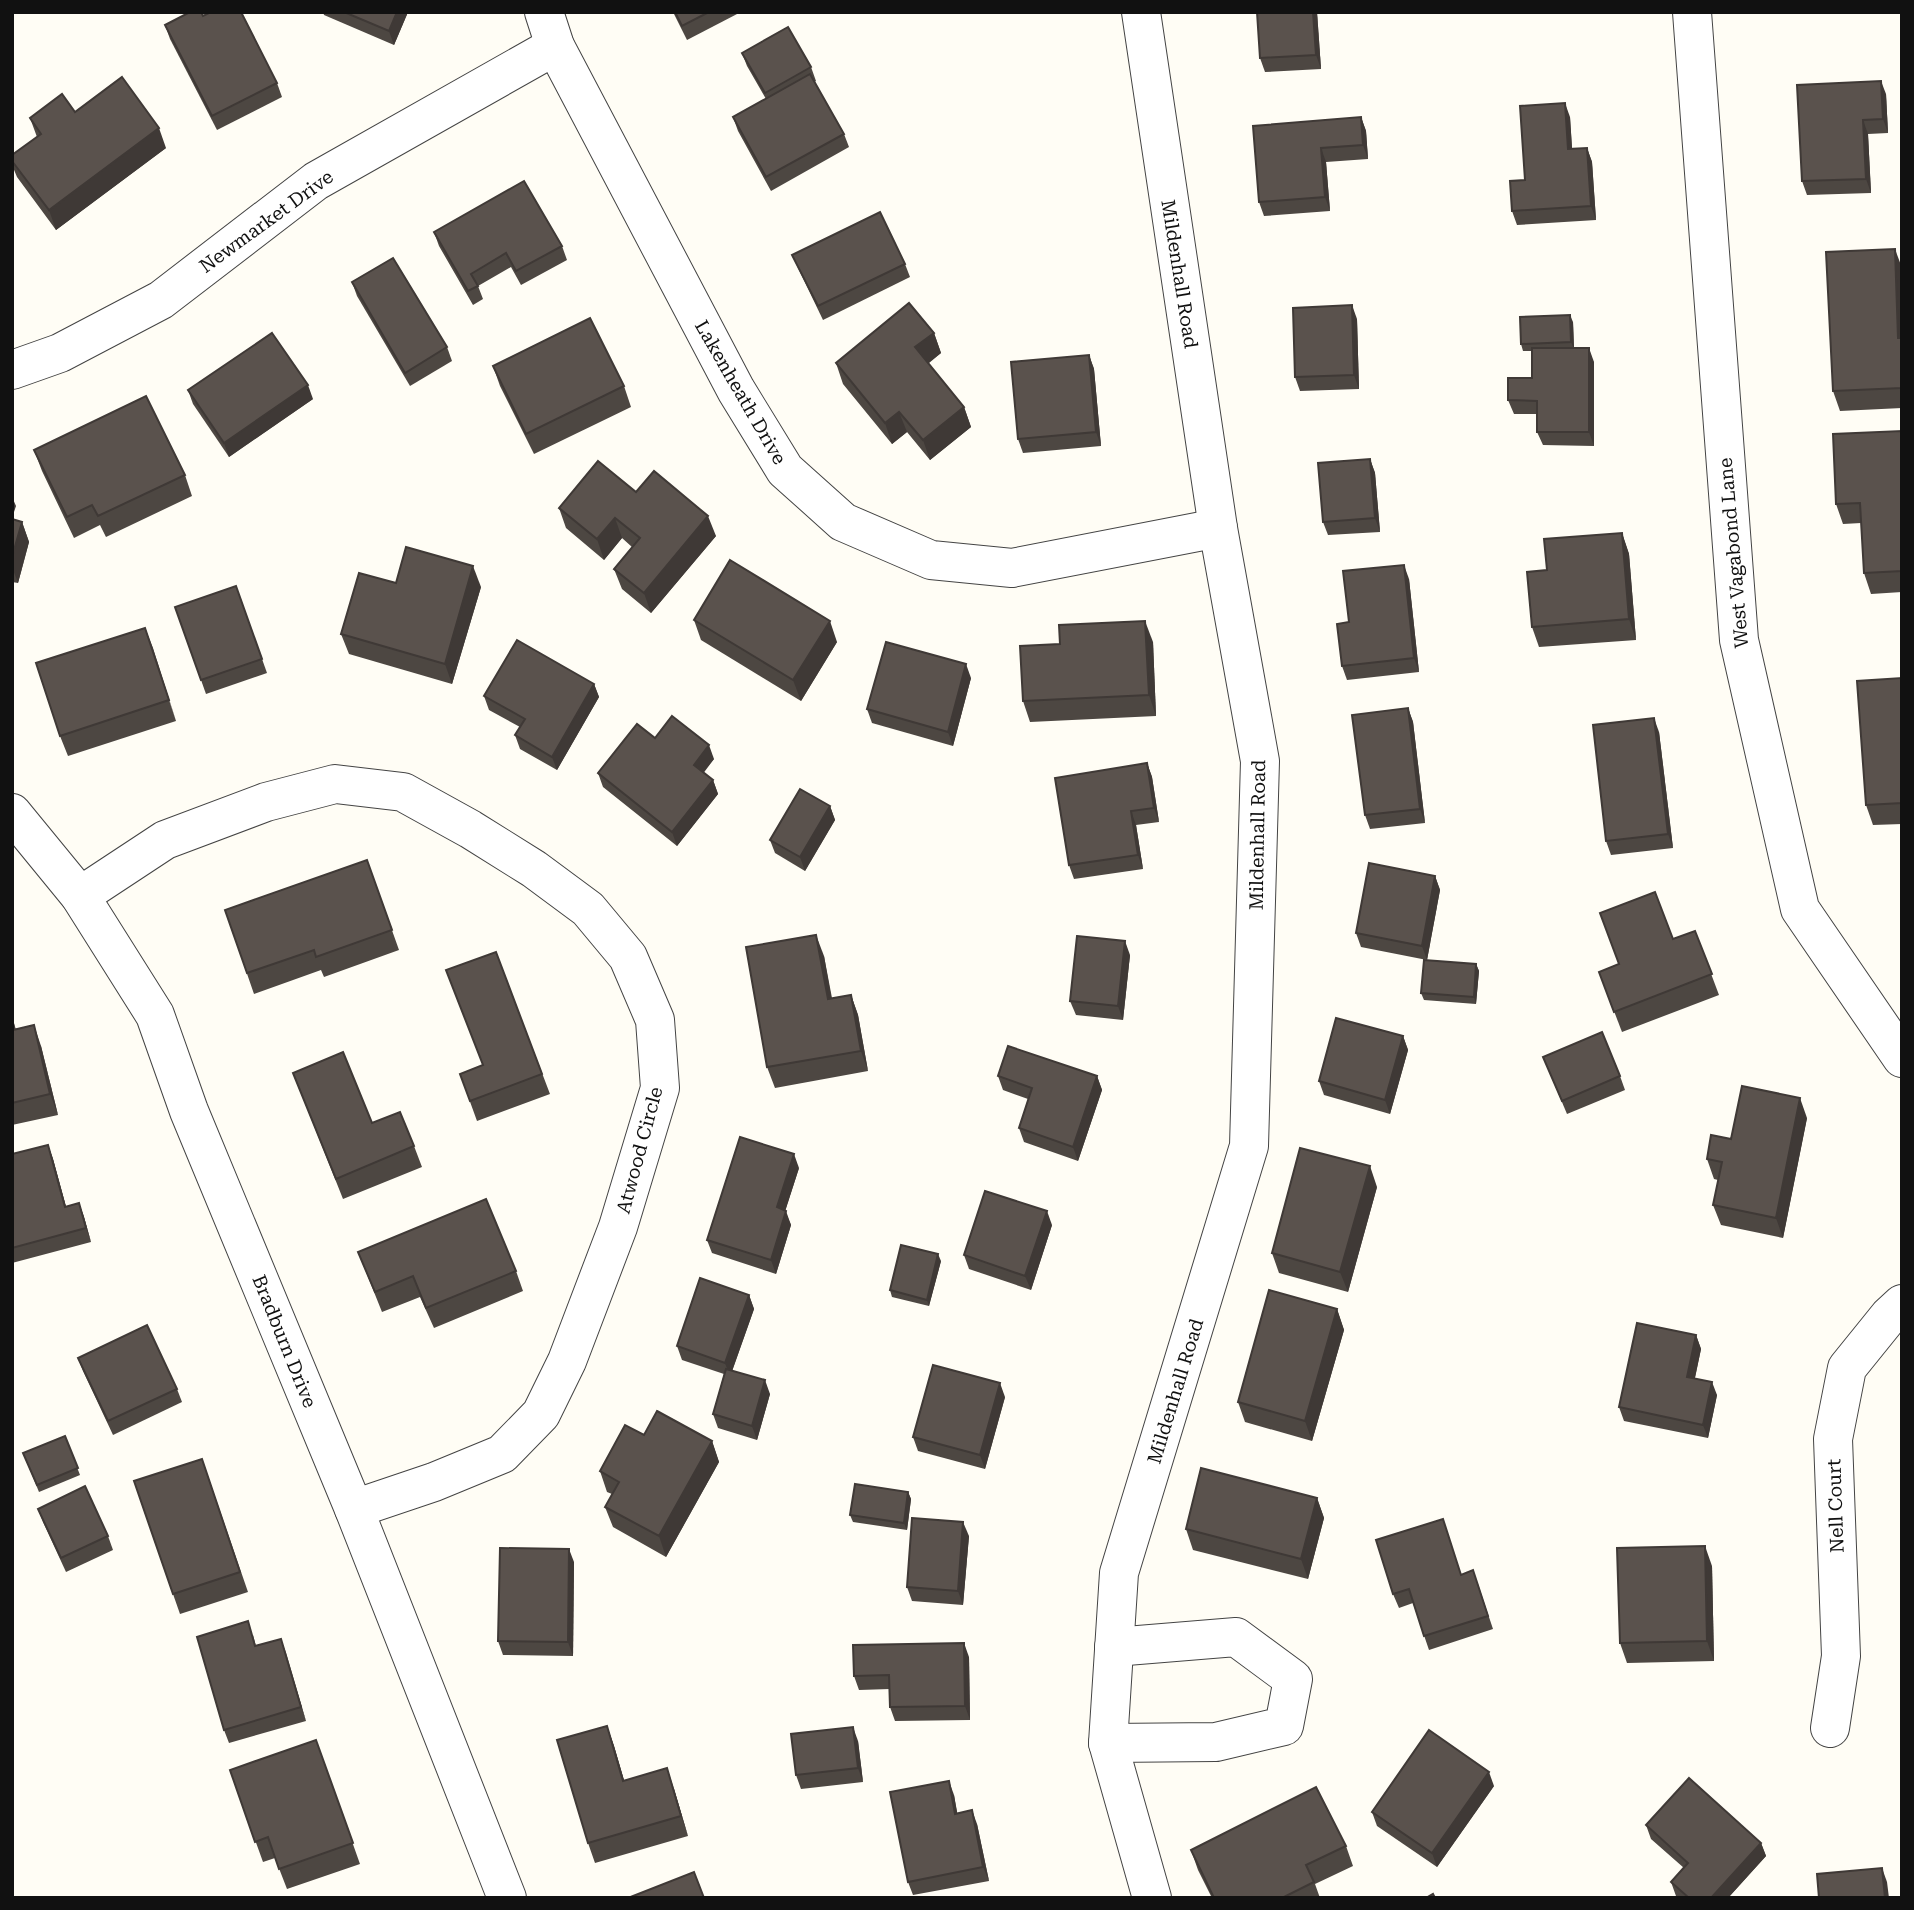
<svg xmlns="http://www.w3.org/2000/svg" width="1914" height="1910" viewBox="0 0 1914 1910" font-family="'Roboto Serif',serif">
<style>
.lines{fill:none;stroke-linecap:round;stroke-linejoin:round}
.minor-casing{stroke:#444;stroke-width:40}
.minor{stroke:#fff;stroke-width:38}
.wall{fill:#4d4742}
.shaded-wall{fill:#3f3936}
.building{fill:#5a524d;stroke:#3f3936;stroke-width:2}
.labels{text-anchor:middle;stroke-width:7;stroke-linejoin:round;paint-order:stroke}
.street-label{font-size:19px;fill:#111;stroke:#fff}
</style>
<rect width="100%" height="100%" fill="#fffdf5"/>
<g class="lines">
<!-- minor casing -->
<g class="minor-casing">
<g id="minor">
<path d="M544 12 555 46 736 390 785 470 843 522 931 560 1012 568 1218 528"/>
<path d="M1141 12 1218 528 1260 761 1249 1146 1119 1573 1108 1743 1152 1898"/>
<path d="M1692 12 1739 640 1800 909 1902 1058"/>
<path d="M12 370 60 353 161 300 316 181 555 46"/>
<path d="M12 813 80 896 155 1015 189 1111 354 1509 507 1898"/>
<path d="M80 896 165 840 266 802 335 784 403 792 470 829 534 869 588 909 628 957 655 1020 660 1088 618 1227 567 1361 541 1414 502 1454 434 1482 354 1509"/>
<path d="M1830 1728 1841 1656 1833 1439 1847 1368 1889 1316 1902 1304"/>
<path d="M1108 1743 1216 1742 1284 1726 1293 1679 1236 1637 1114 1647"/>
</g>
</g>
<!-- minor -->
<use href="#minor" class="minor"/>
</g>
<!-- wall -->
<g class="wall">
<path d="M323 12H408L394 45 324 15Z"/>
<path d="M673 12H739V13L687 40Z"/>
<path d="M1257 12H1317L1321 69 1265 72 1260 58Z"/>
<path d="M203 16 277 83 282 97 217 130 170 39 165 25Z"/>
<path d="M742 53 811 67 816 81 814 82 844 134 849 147 771 191 738 131 733 117 766 99 747 66Z"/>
<path d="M1886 94 1888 133 1868 134 1871 193 1807 195 1802 181Z"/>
<path d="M1361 117 1366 131 1368 159 1326 162 1330 211 1264 216 1259 202 1253 126Z"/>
<path d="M1570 117 1572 149 1587 148 1592 162 1596 220 1517 225 1512 211 1525 180Z"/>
<path d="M30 118 166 148 56 230 17 177 12 165V155L37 137Z"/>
<path d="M434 232 562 246 567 260 521 285 511 267 478 286 483 299 473 305 439 246Z"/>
<path d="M792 255 905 264 910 277 823 320 798 268Z"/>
<path d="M1902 268V408L1840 411 1833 391Z"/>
<path d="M352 282 447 347 452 361 410 386 357 296Z"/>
<path d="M1357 319 1359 389 1300 391 1295 377Z"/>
<path d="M1573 322 1574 348 1594 362V446L1543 445 1537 432V414H1514L1508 400 1532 378V351H1523L1521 344Z"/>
<path d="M934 333 941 353 928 363 964 407 971 427 930 460 907 432 892 444 843 384 836 363Z"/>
<path d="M1089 355 1094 369 1101 446 1023 453 1018 439Z"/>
<path d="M493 366 624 386 631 407 534 454 500 386Z"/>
<path d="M188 390 313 399 229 457 193 404Z"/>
<path d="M1902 431V592L1871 594 1864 573 1861 523 1843 524 1836 504Z"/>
<path d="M34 450 185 475 192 496 106 537 100 525 74 538 42 471Z"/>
<path d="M1370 459 1375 473 1380 532 1328 535 1323 522Z"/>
<path d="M636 492 716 536 651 613 622 589 614 569 632 547 622 538 604 560 566 528 559 508Z"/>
<path d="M12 519 22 522 29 542 18 583 12 582Z"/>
<path d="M1622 533 1629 554 1636 640 1539 647 1532 627 1547 570Z"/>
<path d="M1409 579 1419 672 1347 680 1342 666 1349 622Z"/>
<path d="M236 586 267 673 206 694 175 607Z"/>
<path d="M481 587 452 684 349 654 341 634Z"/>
<path d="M694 620 837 642 801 701 701 640Z"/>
<path d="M145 628 176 721 68 756 60 736Z"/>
<path d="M1153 642 1156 716 1030 722 1023 701Z"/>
<path d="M971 678 953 746 872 723 867 709Z"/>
<path d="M1902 678V824L1873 825 1866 805Z"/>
<path d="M594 684 599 697 557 770 520 749 515 735 520 727 489 710 484 696Z"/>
<path d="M1408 708 1413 722 1425 823 1370 829 1365 815Z"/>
<path d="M1659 732 1673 848 1611 855 1606 841Z"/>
<path d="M655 738 714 759 703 772 713 780 718 794 677 846 603 787 598 773Z"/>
<path d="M1147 763 1152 777 1159 822 1136 825 1143 869 1074 879 1069 865Z"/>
<path d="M830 806 835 820 805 871 775 853 770 840Z"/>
<path d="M367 860 399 950 324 977 321 970 254 994 225 910Z"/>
<path d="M1435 876 1440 890 1427 960 1361 947 1356 933Z"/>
<path d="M1695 931 1719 995 1622 1032 1599 972Z"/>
<path d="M496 952 550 1094 477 1121 460 1074 482 1065Z"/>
<path d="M1130 955 1123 1020 1076 1015 1070 1001Z"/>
<path d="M824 956 832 998 851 995 858 1015 868 1071 775 1088 767 1067Z"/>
<path d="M1476 964 1479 971 1476 1004 1424 1000 1421 993Z"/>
<path d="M12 1016 16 1030 41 1046 58 1115 12 1125Z"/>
<path d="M1403 1036 1408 1050 1390 1114 1324 1095 1319 1081Z"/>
<path d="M1543 1057 1620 1076 1625 1090 1567 1114Z"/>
<path d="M293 1073 372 1123 414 1146 422 1167 343 1199Z"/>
<path d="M998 1076H1097L1102 1090 1078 1161 1024 1142 1019 1128 1028 1099 1003 1090Z"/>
<path d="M1807 1118 1783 1238 1721 1225 1713 1205 1718 1180 1714 1179 1707 1159 1731 1139Z"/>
<path d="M48 1145 53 1159 66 1207 79 1203 84 1217 91 1242 12 1263V1154Z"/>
<path d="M799 1168 785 1211 791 1225 776 1274 712 1253 707 1240Z"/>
<path d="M1377 1187 1348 1292 1279 1273 1272 1253Z"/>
<path d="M1052 1225 1031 1290 969 1269 964 1255Z"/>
<path d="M358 1252 516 1271 523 1291 434 1328 420 1297 382 1312Z"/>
<path d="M941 1261 929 1306 892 1297 890 1290Z"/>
<path d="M749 1295 754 1309 732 1371 770 1394 757 1440 718 1428 713 1414 724 1374 682 1360 677 1346Z"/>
<path d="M1337 1309 1344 1330 1312 1441 1245 1422 1238 1402Z"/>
<path d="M1696 1335 1701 1349 1695 1378 1717 1395 1708 1438 1624 1421 1619 1407Z"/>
<path d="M78 1358 177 1389 182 1402 113 1435 83 1371Z"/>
<path d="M1005 1397 985 1469 918 1451 913 1437Z"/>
<path d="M644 1435 712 1441 719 1462 666 1557 613 1527 605 1507 612 1494 607 1492 600 1471Z"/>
<path d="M65 1436 80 1475 39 1492 23 1453Z"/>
<path d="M209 1479 248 1592 180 1614 173 1594Z"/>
<path d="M908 1492 911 1499 907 1530 853 1522 850 1515Z"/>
<path d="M1317 1498 1324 1518 1308 1579 1193 1550 1186 1529Z"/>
<path d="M38 1509 108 1536 113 1550 66 1572 43 1522Z"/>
<path d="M1443 1519 1461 1575 1478 1584 1493 1629 1429 1650 1413 1603 1399 1608 1393 1594Z"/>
<path d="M969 1536 963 1605 912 1601 907 1587Z"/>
<path d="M574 1562 573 1656 503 1655 498 1641Z"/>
<path d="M1712 1566 1714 1661 1627 1663 1620 1643Z"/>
<path d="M253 1635 256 1646 281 1639 306 1721 229 1743 224 1730Z"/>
<path d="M969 1657 970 1720 895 1721 890 1707V1689L859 1690 854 1676Z"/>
<path d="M607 1726 614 1746 624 1780 674 1789 688 1836 595 1863 588 1843Z"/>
<path d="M316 1740 360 1864 287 1889 275 1858 263 1862 230 1770Z"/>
<path d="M858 1741 863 1782 801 1789 796 1775Z"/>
<path d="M1494 1786 1437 1867 1377 1826 1372 1812Z"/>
<path d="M954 1795 957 1813 977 1824 989 1881 913 1895 908 1882Z"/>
<path d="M1646 1825 1761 1843 1766 1856 1728 1898H1678L1676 1896 1671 1882 1684 1868 1651 1839Z"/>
<path d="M1346 1846 1353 1866 1315 1884 1320 1898H1212L1198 1870 1191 1850Z"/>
</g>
<!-- shaded-wall -->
<g class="shaded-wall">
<path d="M397 12H408L394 45 389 31Z"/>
<path d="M1313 12H1317L1321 69 1316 55Z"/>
<path d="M1881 81 1886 94 1888 133 1883 119Z"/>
<path d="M1565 103 1570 117 1573 163 1568 149Z"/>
<path d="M1361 117 1366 131 1368 159 1363 145Z"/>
<path d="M1863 120 1868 134 1871 193 1866 179Z"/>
<path d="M159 128 166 148 56 230 49 210Z"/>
<path d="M1321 148 1326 162 1330 211 1325 197Z"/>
<path d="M1587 148 1592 162 1596 220 1591 206Z"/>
<path d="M1895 249 1902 268V347L1898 338Z"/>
<path d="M1352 305 1357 319 1359 389 1354 375Z"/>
<path d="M1570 315 1573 322 1574 349 1571 342Z"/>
<path d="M934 333 941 353 923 368 915 347Z"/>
<path d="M1589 348 1594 362V446L1589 432Z"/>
<path d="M1089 355 1094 369 1101 446 1096 432Z"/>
<path d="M308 385 313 399 229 457 224 443Z"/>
<path d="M964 407 971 427 930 460 923 440Z"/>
<path d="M899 412 907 432 892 444 885 423Z"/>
<path d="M1370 459 1375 473 1380 532 1375 518Z"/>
<path d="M12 497 16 506 12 518Z"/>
<path d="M708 516 716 536 651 613 644 593Z"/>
<path d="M615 518 622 538 604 560 597 539Z"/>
<path d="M22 522 29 542 18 583 12 567V557Z"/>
<path d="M1622 533 1629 554 1636 640 1629 619Z"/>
<path d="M1404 565 1409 579 1419 672 1414 658Z"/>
<path d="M473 566 481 587 452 684 445 664Z"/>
<path d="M830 621 837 642 801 701 793 680Z"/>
<path d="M1145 621 1153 642 1156 716 1149 695Z"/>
<path d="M145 628 153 648 176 721Z"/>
<path d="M966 664 971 678 953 746 948 732Z"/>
<path d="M594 684 599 697 557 770 552 757Z"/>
<path d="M1408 708 1413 722 1425 823 1420 809Z"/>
<path d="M1654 718 1659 732 1673 848 1668 834Z"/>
<path d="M709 745 714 759 699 779 694 765Z"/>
<path d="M1147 763 1152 777 1159 822 1154 808Z"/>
<path d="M713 780 718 794 677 846 672 832Z"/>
<path d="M830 806 835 820 805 871 800 857Z"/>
<path d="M1131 811 1136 825 1143 869 1138 855Z"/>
<path d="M1435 876 1440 890 1427 960 1422 946Z"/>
<path d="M816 935 824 956 835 1019 828 999Z"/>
<path d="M1125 941 1130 955 1123 1020 1118 1006Z"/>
<path d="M1476 964 1479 971 1476 1004 1474 997Z"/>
<path d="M851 995 858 1015 868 1071 861 1051Z"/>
<path d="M12 1016 21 1051 12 1026Z"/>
<path d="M34 1025 41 1046 58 1115 50 1094Z"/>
<path d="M1403 1036 1408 1050 1390 1114 1385 1100Z"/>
<path d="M1097 1076 1102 1090 1078 1161 1073 1147Z"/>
<path d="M1800 1098 1807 1118 1783 1238 1776 1218Z"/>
<path d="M48 1145 53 1159 70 1221 65 1207Z"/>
<path d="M794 1154 799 1168 782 1221 777 1207Z"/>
<path d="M1370 1166 1377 1187 1348 1292 1340 1272Z"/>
<path d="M79 1203 84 1217 91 1242 86 1228Z"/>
<path d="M786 1211 791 1225 776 1274 771 1260Z"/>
<path d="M1047 1211 1052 1225 1031 1290 1025 1276Z"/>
<path d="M938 1254 941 1261 929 1306 927 1300Z"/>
<path d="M749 1295 754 1309 730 1377 725 1363Z"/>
<path d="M1337 1309 1344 1330 1312 1441 1305 1421Z"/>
<path d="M1696 1335 1701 1349 1692 1391 1687 1377Z"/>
<path d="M765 1380 770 1394 757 1440 752 1426Z"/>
<path d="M1712 1382 1717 1395 1708 1438 1703 1425Z"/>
<path d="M1000 1383 1005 1397 985 1469 980 1455Z"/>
<path d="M712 1441 719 1462 666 1557 659 1536Z"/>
<path d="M908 1492 911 1499 907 1530 904 1523Z"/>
<path d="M1317 1498 1324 1518 1308 1579 1301 1559Z"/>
<path d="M963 1522 969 1536 963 1605 958 1591Z"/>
<path d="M1705 1546 1712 1566 1714 1661 1707 1641Z"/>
<path d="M569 1549 574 1562 573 1656 568 1642Z"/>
<path d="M281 1639 286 1653 306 1721 301 1707Z"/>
<path d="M964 1643 969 1657 970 1720 965 1706Z"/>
<path d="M607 1726 614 1746 630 1801 623 1781Z"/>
<path d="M853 1727 858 1741 863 1782 858 1768Z"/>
<path d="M667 1768 674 1789 688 1836 681 1816Z"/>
<path d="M1489 1772 1494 1786 1437 1867 1432 1853Z"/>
<path d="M949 1781 954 1795 960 1828 955 1814Z"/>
<path d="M972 1810 977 1824 989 1881 983 1867Z"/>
<path d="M1761 1843 1766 1856 1728 1898H1711Z"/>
<path d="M1882 1868 1887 1882 1889 1898H1885Z"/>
</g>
<!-- building -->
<g class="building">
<path d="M190 12H201L203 16 211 12H241L277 83 212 116 165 25Z"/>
<path d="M344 12H397L389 31Z"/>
<path d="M675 12H709L682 26Z"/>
<path d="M1257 12H1313L1316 55 1260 58Z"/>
<path d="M788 27 811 67 765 93 742 53Z"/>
<path d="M810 74 844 134 766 177 733 117Z"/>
<path d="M122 77 159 128 49 210 12 161V155L41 134 30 118 62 94 75 112Z"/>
<path d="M1881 81 1883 119 1863 120 1866 179 1802 181 1797 85Z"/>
<path d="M1565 103 1568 149 1587 148 1591 206 1512 211 1510 181 1525 180 1520 106Z"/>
<path d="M1361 117 1363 145 1321 148 1325 197 1259 202 1253 126Z"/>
<path d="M524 181 562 246 516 271 506 253 471 274 478 286 468 291 434 232Z"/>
<path d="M880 212 905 264 818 306 792 255Z"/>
<path d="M1895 249 1898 338H1902V388L1833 391 1826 252Z"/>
<path d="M393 258 447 347 405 373 352 282Z"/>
<path d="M909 303 934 333 915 347 964 407 923 440 899 412 885 423 836 363Z"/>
<path d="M1352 305 1354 375 1295 377 1293 308Z"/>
<path d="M1570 315 1571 342 1521 344 1520 317Z"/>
<path d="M590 318 624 386 526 434 493 366Z"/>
<path d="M272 333 308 385 224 443 188 390Z"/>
<path d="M1532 348H1589V432H1537V401L1508 400V378H1532Z"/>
<path d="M1089 355 1096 432 1018 439 1011 362Z"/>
<path d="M146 396 185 475 98 516 92 505 67 517 34 450Z"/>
<path d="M1902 431V571L1864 573 1860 503 1836 504 1833 434Z"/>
<path d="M1370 459 1375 518 1323 522 1318 463Z"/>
<path d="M598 461 636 492 654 471 708 516 644 593 614 569 640 538 615 518 597 539 559 508Z"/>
<path d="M12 519 22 522 12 557Z"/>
<path d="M1622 533 1629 619 1532 627 1527 572 1547 570 1544 539Z"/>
<path d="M406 547 473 566 445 664 341 634 359 573 396 583Z"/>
<path d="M730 560 830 621 793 680 694 620Z"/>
<path d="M1404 565 1414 658 1342 666 1337 624 1349 622 1343 571Z"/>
<path d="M236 586 262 659 201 680 175 607Z"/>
<path d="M1145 621 1149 695 1023 701 1020 646 1060 644 1059 625Z"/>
<path d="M145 628 169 700 60 736 36 663Z"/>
<path d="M517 640 594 684 552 757 515 735 525 719 484 696Z"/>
<path d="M886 642 966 664 948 732 867 709Z"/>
<path d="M1902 678V803L1866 805 1857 681Z"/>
<path d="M1408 708 1420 809 1365 815 1352 715Z"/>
<path d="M672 716 709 745 694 765 713 780 672 832 598 773 637 724 655 738Z"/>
<path d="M1654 718 1668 834 1606 841 1593 725Z"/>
<path d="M1147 763 1154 808 1131 811 1138 855 1069 865 1055 778Z"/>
<path d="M800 789 830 806 800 857 770 840Z"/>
<path d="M367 860 392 930 316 957 314 950 247 973 225 910Z"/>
<path d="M1369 863 1435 876 1422 946 1356 933Z"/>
<path d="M1655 892 1673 939 1695 931 1712 974 1614 1012 1599 972 1619 964 1600 913Z"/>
<path d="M816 935 828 999 851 995 861 1051 767 1067 746 947Z"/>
<path d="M1077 936 1125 941 1118 1006 1070 1001Z"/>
<path d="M496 952 542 1074 470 1101 460 1074 483 1065 446 970Z"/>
<path d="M1424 960 1476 964 1474 997 1421 993Z"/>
<path d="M1336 1018 1403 1036 1385 1100 1319 1081Z"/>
<path d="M34 1025 50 1094 12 1103V1026L13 1030Z"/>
<path d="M1602 1032 1620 1076 1562 1101 1543 1057Z"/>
<path d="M1008 1046 1097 1076 1073 1147 1019 1128 1032 1088 998 1076Z"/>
<path d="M343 1052 372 1123 400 1112 414 1146 336 1179 293 1073Z"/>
<path d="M1742 1086 1800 1098 1776 1218 1713 1205 1722 1162 1707 1159 1711 1135 1731 1139Z"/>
<path d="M740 1137 794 1154 777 1207 786 1211 771 1260 707 1240Z"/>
<path d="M48 1145 65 1207 79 1203 86 1228 12 1248V1154Z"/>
<path d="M1300 1148 1370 1166 1340 1272 1272 1253Z"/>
<path d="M985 1191 1047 1211 1025 1276 964 1255Z"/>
<path d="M486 1199 516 1271 426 1308 413 1276 375 1292 358 1252Z"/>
<path d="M901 1245 938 1254 927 1300 890 1290Z"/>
<path d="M700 1278 749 1295 725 1363 677 1346Z"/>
<path d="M1269 1290 1337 1309 1305 1421 1238 1402Z"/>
<path d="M1637 1323 1696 1335 1687 1377 1712 1382 1703 1425 1619 1407Z"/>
<path d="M147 1325 177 1389 108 1421 78 1358Z"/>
<path d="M933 1365 1000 1383 980 1455 913 1437Z"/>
<path d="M726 1369 765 1380 752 1426 713 1414Z"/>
<path d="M657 1411 712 1441 659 1536 605 1507 619 1482 600 1471 625 1425 644 1435Z"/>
<path d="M65 1436 78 1468 37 1485 23 1453Z"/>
<path d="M202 1459 240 1572 173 1594 134 1481Z"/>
<path d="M1201 1468 1317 1498 1301 1559 1186 1529Z"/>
<path d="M855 1484 908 1492 904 1523 850 1515Z"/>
<path d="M85 1486 108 1536 61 1558 38 1509Z"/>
<path d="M912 1518 963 1522 958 1591 907 1587Z"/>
<path d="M1443 1519 1461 1575 1473 1570 1488 1616 1424 1636 1409 1589 1393 1594 1376 1540Z"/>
<path d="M1705 1546 1707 1641 1620 1643 1617 1548Z"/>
<path d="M500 1548 569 1549 568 1642 498 1641Z"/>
<path d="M248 1621 255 1646 281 1639 301 1707 224 1730 197 1637Z"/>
<path d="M964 1643 965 1706 890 1707 889 1675 854 1676 853 1645Z"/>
<path d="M607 1726 623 1781 667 1768 681 1816 588 1843 557 1740Z"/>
<path d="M853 1727 858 1768 796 1775 791 1734Z"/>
<path d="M1429 1730 1489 1772 1432 1853 1372 1812Z"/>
<path d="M316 1740 353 1843 279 1869 268 1837 255 1842 230 1770Z"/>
<path d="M1689 1778 1761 1843 1711 1898H1689L1671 1882 1688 1863 1646 1825Z"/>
<path d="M949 1781 955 1814 972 1810 983 1867 908 1882 890 1792Z"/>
<path d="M1316 1787 1346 1846 1306 1865 1314 1882 1282 1898H1214L1191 1850Z"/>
<path d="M1882 1868 1885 1898H1819L1817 1874Z"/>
<path d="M694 1872 704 1898H628Z"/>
<path d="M1433 1894 1435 1898H1426Z"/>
</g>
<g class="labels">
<!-- street labels -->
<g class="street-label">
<text transform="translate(266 221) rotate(-36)" y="7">Newmarket Drive</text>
<text transform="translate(1180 274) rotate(81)" y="7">Mildenhall Road</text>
<text transform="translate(741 392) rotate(60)" y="7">Lakenheath Drive</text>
<text transform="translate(1733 553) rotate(-95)" y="7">West Vagabond Lane</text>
<text transform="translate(1257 835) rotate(-89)" y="7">Mildenhall Road</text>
<text transform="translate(639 1150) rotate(-75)" y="7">Atwood Circle</text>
<text transform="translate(285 1341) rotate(68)" y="7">Bradburn Drive</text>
<text transform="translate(1175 1391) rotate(-73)" y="7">Mildenhall Road</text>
<text transform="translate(1835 1506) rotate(-92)" y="7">Nell Court</text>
</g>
</g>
<!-- border -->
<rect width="1914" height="1910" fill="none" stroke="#111111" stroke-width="28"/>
</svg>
